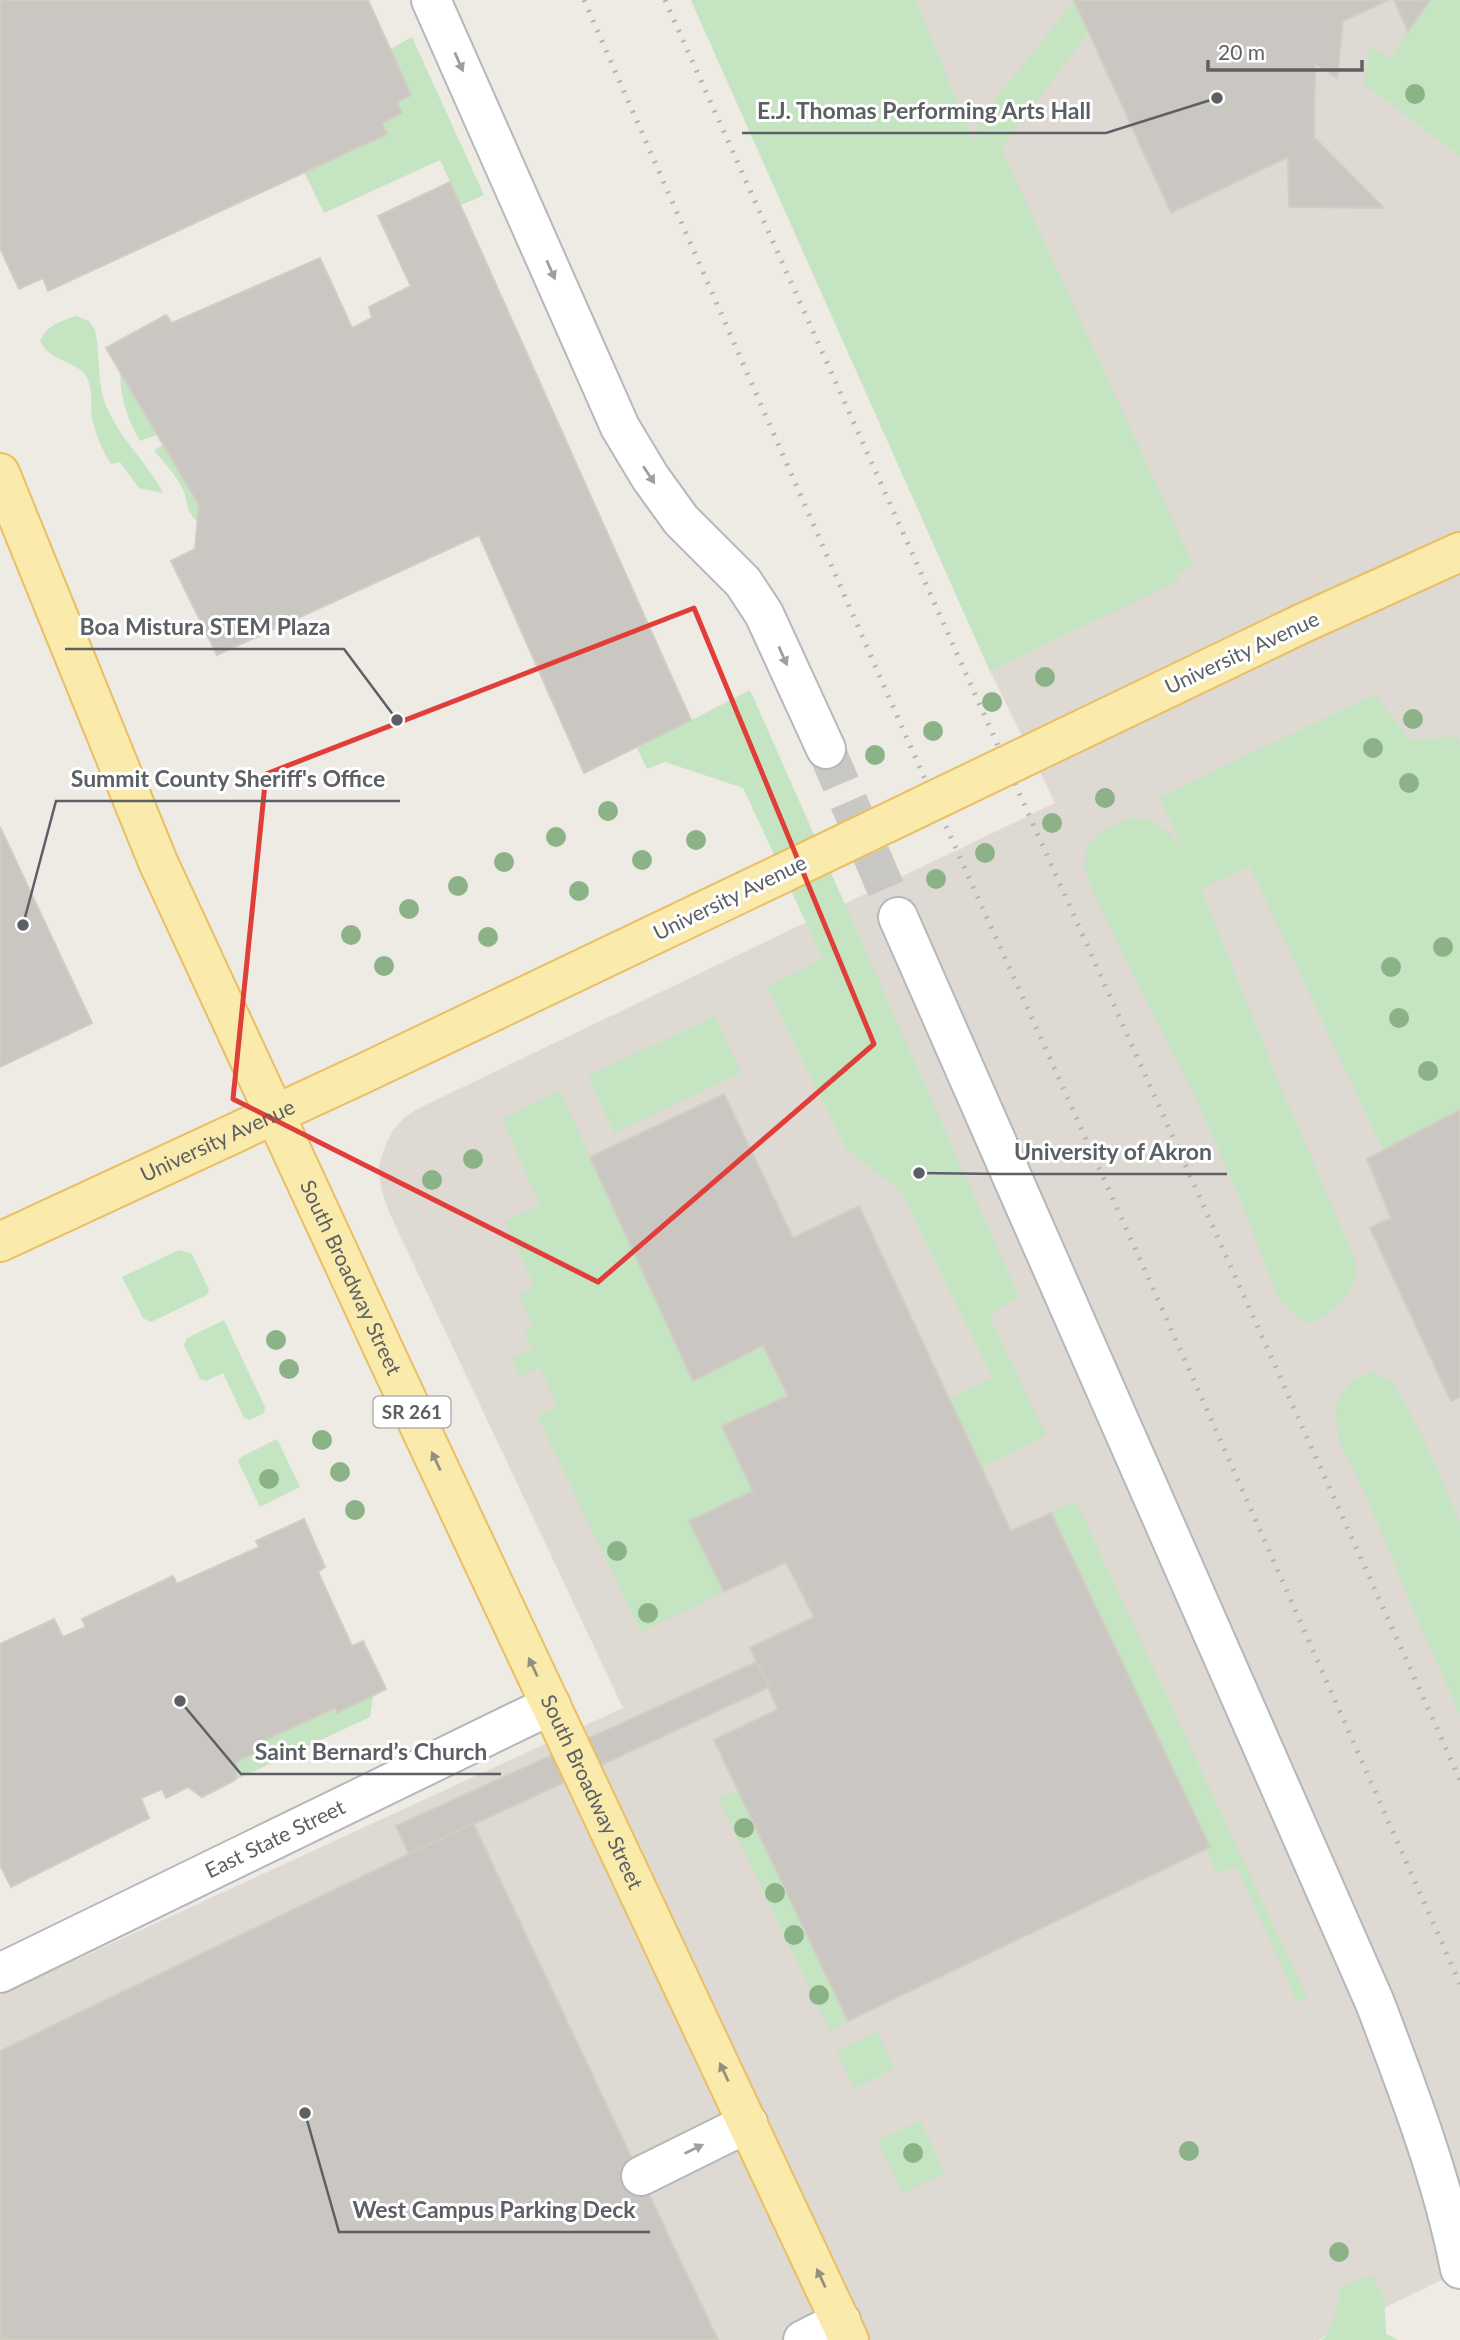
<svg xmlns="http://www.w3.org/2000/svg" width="1460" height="2340" viewBox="0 0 1460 2340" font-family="Lato,sans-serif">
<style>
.education{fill:#dedad3}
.green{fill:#c4e4c2}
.building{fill:#cac6c2;stroke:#d2cdc3;stroke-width:2}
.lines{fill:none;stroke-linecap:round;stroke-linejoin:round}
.minor-tunnel{stroke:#cac8c4;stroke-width:38;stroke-dasharray:38 19;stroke-linecap:butt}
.minor-casing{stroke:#b5b7bb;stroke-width:42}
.major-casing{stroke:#eabe62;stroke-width:42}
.minor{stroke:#fff;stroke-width:38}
.major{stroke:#faebad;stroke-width:38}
.rail{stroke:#b3b4b4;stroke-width:5;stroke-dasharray:2 9;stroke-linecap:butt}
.major-bridge-casing{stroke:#eabe62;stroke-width:42;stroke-linecap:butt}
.major-bridge{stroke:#faebad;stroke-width:38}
.tree{fill:#8bb387}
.oneway{fill:#9da0a2}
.oneway2{fill:#93917e}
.marked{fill:none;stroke:#e03e39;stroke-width:5;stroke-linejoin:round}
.labels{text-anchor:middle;stroke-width:6;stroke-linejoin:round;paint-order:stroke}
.shield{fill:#fff;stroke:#8d9092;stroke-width:2}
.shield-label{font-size:19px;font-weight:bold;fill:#5c6064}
.street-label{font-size:21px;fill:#5c6064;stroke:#fff}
.leader{fill:none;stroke:#5c6064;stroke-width:2.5}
.callout-dot{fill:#5c6064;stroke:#fff;stroke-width:2.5}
.callout-label{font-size:23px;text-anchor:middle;font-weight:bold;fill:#5c6064;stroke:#fff;stroke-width:6;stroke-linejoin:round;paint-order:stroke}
</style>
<rect width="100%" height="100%" fill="#eeebe4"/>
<!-- education -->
<path class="education" d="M691 0H1460V2271L1318 2340H0V1995L623 1708 389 1212 382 1192 378 1168 386 1144 393 1130 405 1117 417 1109 1055 803 990 671Z"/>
<!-- green -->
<g class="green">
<path d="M691 0H916L974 143 977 127 981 118 1074 0 1089 32 1001 148 1194 566 1177 574 1180 580 990 671Z"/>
<path d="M1430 0H1460V156L1364 84 1370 46 1390 58Z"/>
<path d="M412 37 484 195 461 205 440 160 324 213 304 172 382 123 402 113 397 102 411 95 390 49Z"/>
<path d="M76 316 89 321 95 330C100 353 97 378 104 400 116 436 146 460 163 493L139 488 120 462 111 464C102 450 96 435 92 419 90 405 94 389 86 376 76 360 51 363 40 341 47 325 61 321 76 316Z"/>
<path d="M120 371 157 435 140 441C126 416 121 400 120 371Z"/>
<path d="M163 444 199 505 197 521C186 512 188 503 184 492 177 476 165 463 154 451Z"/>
<path d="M750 690 1019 1297 989 1315 1046 1435 981 1468 949 1399 992 1377 901 1191 846 1149 767 987 823 959 743 788 665 762 647 769 637 748Z"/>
<path d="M1375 694 1410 740 1457 736 1460 744V1110L1383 1150 1250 867 1201 889 1283 1092 1357 1264C1356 1271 1355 1280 1352 1287 1344 1303 1325 1317 1309 1323L1297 1318 1279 1300 1240 1199 1195 1096 1135 979 1091 887 1084 865 1088 844 1104 830 1131 818 1151 820 1165 830 1182 848 1160 797Z"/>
<path d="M715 1016 741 1073 614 1133 588 1076Z"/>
<path d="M560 1091 693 1381 763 1345 788 1396 753 1491 689 1521 724 1592 641 1632 537 1416 557 1406 540 1367 520 1377 512 1359 532 1349 524 1332 533 1327 519 1295 534 1286 505 1221 540 1205 502 1119Z"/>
<path d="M179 1250 192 1254 209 1290 207 1295 151 1322 143 1318 122 1277Z"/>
<path d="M224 1320 265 1407 264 1413 250 1420 244 1418 223 1373 206 1381 200 1379 184 1345 187 1338Z"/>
<path d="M1373 1371 1393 1382 1422 1435 1460 1522V1714L1421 1628 1363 1489 1339 1441 1335 1407 1349 1383Z"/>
<path d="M277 1439 300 1487 260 1507 238 1461 241 1457Z"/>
<path d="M1076 1501 1307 1997 1296 2003 1290 1984 1236 1866 1217 1874 1206 1849 1210 1847 1051 1513Z"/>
<path d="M373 1695 370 1717 235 1780 237 1772 236 1762 258 1751 256 1744 335 1708 338 1713Z"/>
<path d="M738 1790 848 2021 830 2031 719 1799Z"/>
<path d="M877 2032 894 2068 855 2089 836 2051Z"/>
<path d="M920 2120 945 2173 903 2193 877 2141Z"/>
<path d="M1372 2275 1384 2296 1386 2334 1398 2340H1321L1325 2338 1334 2319 1340 2287Z"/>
</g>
<!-- building -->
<g class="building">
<path d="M0 0H368L411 95 397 102 402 113 382 123 387 134 48 291 43 278 19 289 0 248Z"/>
<path d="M1074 0H1389L1343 21 1337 78 1315 64 1314 137 1384 208 1289 207 1288 157 1171 213Z"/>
<path d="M1394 0H1430L1408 31Z"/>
<path d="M450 182 691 720 584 773 479 535 217 655 171 561 195 549 199 505 106 348 166 315 172 323 320 258 352 328 372 318 369 307 411 286 378 216Z"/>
<path d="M0 827 92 1023 0 1067Z"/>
<path d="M724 1094 793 1238 859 1206 1011 1531 1051 1513 1210 1847 848 2021 714 1740 778 1709 750 1648 814 1617 786 1562 724 1592 689 1521 753 1491 722 1426 788 1396 763 1345 693 1381 590 1157Z"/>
<path d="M1460 1110V1397L1451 1401 1370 1228 1391 1218 1367 1159Z"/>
<path d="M304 1519 325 1567 318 1572 352 1646 363 1641 386 1689 337 1713 335 1708 256 1744 258 1751 236 1762 237 1772 235 1780 202 1797 188 1787 166 1798 162 1789 141 1798 149 1818 11 1887 0 1865V1644L54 1619 63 1637 86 1627 82 1619 173 1576 177 1584 259 1547 256 1541Z"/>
<path d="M756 1662 769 1687 429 1845 441 1873 401 1891 389 1864 409 1854 396 1826Z"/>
<path d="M473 1823 718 2340H0V2051Z"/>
</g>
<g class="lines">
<!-- minor-tunnel -->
<path class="minor-tunnel" d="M826 749 898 917"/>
<!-- minor casing -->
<g class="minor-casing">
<g id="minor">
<path d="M431 0 620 427 650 477 681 520 743 582 764 614 826 749"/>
<path d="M898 917 1375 2003C1408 2090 1442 2177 1460 2269"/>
<path id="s1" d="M0 1973 551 1705"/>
<path d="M641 2176 748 2123"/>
<path d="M803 2340 841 2321"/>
</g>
</g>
<!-- major casing -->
<g class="major-casing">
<g id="major">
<path id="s2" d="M0 473 158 862 394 1372 849 2340"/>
<path d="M1301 624 1460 552"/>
<path id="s3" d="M0 1242 360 1075 783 873"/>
</g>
</g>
<!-- minor -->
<use href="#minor" class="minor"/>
<!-- major -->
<use href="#major" class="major"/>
<!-- rail -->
<g class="rail">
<path d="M584 0 919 766 1189 1369 1460 1984"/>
<path d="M665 0 1460 1780"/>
</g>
<!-- major-bridge casing -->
<g class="major-bridge-casing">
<path id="major-bridge" d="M783 873 1301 624"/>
</g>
<!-- major-bridge -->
<use href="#major-bridge" class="major-bridge"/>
</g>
<!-- trees -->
<g class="tree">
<circle cx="1415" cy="94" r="10"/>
<circle cx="1045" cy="677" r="10"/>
<circle cx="992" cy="702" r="10"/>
<circle cx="1413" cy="719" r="10"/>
<circle cx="933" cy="731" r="10"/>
<circle cx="1373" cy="748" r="10"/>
<circle cx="875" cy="755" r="10"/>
<circle cx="1409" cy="783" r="10"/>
<circle cx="1105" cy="798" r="10"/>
<circle cx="608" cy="811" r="10"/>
<circle cx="1052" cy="823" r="10"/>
<circle cx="556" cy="837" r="10"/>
<circle cx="696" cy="840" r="10"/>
<circle cx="985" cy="853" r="10"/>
<circle cx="642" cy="860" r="10"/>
<circle cx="504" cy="862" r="10"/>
<circle cx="936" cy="879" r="10"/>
<circle cx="458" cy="886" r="10"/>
<circle cx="579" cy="891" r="10"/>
<circle cx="409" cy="909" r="10"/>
<circle cx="351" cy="935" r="10"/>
<circle cx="488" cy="937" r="10"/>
<circle cx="1443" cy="947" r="10"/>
<circle cx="384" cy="966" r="10"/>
<circle cx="1391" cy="967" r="10"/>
<circle cx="1399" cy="1018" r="10"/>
<circle cx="1428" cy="1071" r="10"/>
<circle cx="473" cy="1159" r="10"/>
<circle cx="432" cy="1180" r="10"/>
<circle cx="276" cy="1340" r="10"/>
<circle cx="289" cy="1369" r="10"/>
<circle cx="322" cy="1440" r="10"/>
<circle cx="340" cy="1472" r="10"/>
<circle cx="269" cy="1479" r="10"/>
<circle cx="355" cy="1510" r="10"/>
<circle cx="617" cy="1551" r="10"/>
<circle cx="648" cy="1613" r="10"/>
<circle cx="744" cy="1828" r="10"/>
<circle cx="775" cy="1893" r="10"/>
<circle cx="794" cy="1935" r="10"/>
<circle cx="819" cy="1995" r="10"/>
<circle cx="1189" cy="2151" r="10"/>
<circle cx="913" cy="2153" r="10"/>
<circle cx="1339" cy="2252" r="10"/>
</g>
<!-- one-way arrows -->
<defs><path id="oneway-solid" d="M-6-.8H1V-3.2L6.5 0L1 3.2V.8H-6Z" transform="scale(1.75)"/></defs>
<g class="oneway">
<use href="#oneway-solid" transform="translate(459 62) rotate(66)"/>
<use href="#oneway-solid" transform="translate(551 270) rotate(66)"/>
<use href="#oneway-solid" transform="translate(649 475) rotate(57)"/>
<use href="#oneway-solid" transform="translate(783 656) rotate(66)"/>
<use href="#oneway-solid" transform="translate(694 2149) rotate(-26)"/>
</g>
<g class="oneway2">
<use href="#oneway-solid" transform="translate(436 1461) rotate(-115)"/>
<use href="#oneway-solid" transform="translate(533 1667) rotate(-115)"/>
<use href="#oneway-solid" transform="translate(724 2072) rotate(-115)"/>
<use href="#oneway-solid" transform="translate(821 2278) rotate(-115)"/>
</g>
<!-- marked area -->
<path class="marked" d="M694 608 874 1044 598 1282 233 1099 266 774Z"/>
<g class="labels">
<!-- shield labels -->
<rect class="shield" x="373.5" y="1396.5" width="77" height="31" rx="5"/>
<g class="shield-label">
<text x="412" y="1419">SR 261</text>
</g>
<!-- street labels -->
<g class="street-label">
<text transform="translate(1242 653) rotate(-25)" y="7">University Avenue</text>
<text transform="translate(730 898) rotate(-26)" y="7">University Avenue</text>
<text dy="7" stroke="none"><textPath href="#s3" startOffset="240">University Avenue</textPath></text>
<text dy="7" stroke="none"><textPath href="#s2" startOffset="878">South Broadway Street</textPath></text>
<text dy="7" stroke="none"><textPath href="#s2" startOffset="1446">South Broadway Street</textPath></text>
<text dy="7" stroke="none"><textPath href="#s1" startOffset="306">East State Street</textPath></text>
</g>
</g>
<!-- callouts -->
<path class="leader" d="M1217 98L1106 133H742M397 720L344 649H65M23 925L56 801H400M919 1173L999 1174H1227M180 1701L241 1774H501M305 2113L339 2232H650"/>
<g class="callout-dot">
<circle cx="1217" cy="98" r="7"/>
<circle cx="397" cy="720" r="7"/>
<circle cx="23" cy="925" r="7"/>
<circle cx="919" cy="1173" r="7"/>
<circle cx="180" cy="1701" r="7"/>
<circle cx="305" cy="2113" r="7"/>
</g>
<g class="callout-label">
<text x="924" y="119">E.J. Thomas Performing Arts Hall</text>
<text x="205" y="635">Boa Mistura STEM Plaza</text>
<text x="228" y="787">Summit County Sheriff's Office</text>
<text x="1113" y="1160">University of Akron</text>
<text x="371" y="1760">Saint Bernard’s Church</text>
<text x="494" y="2218">West Campus Parking Deck</text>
</g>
<!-- scale -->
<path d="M1208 60v10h154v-10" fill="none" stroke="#5c6064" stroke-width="3.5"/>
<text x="1218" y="60" font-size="21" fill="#5c6064" stroke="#ffffff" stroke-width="5" paint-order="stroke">20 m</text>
</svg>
